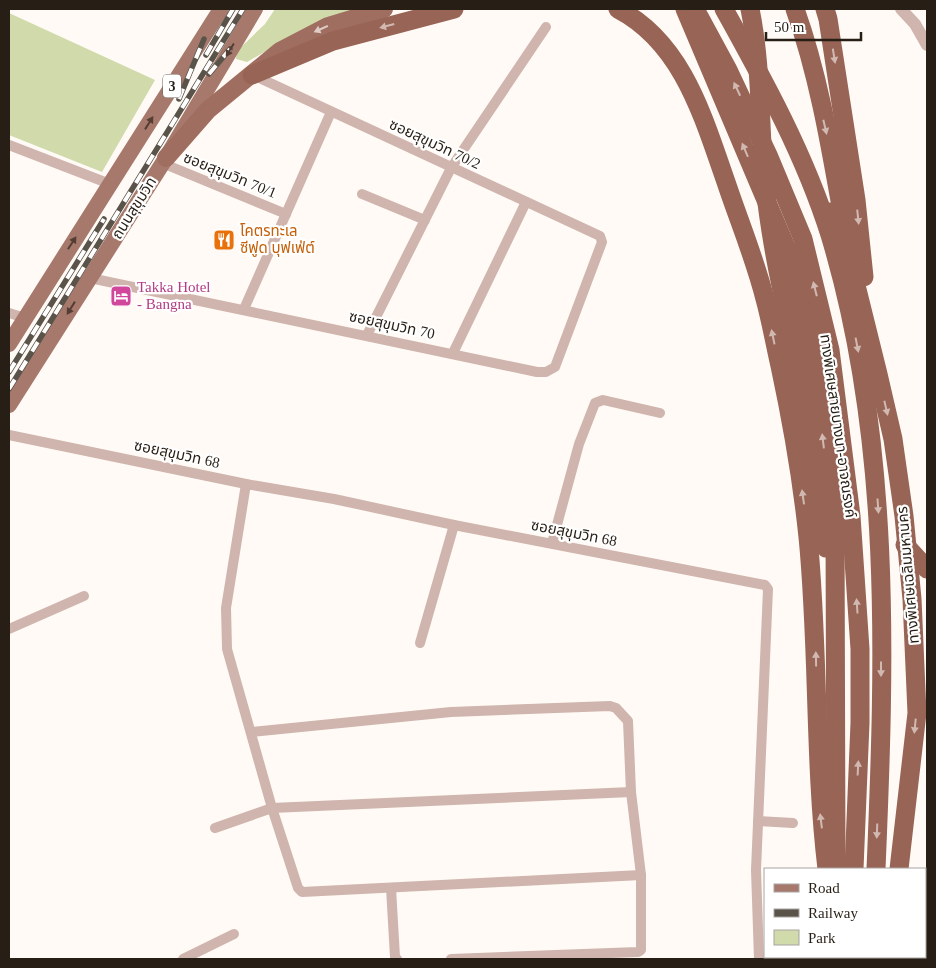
<svg xmlns="http://www.w3.org/2000/svg" width="936" height="968" viewBox="0 0 936 968" font-family="'Times New Roman','Noto Sans Thai',serif">
<style>
.green{fill:#d0daaa}
.lines{fill:none;stroke-linecap:round;stroke-linejoin:round}
.minor{stroke:#cfb5ad;stroke-width:10}
.tertiary{stroke:#cfb5ad;stroke-width:12}
.primary{stroke:#a7796c;stroke-width:16}
.trunk{stroke:#a06e60;stroke-width:18}
.motorway{stroke:#986455;stroke-width:19}
.rail-casing{stroke:#5a534a;stroke-width:5.5}
.rail{stroke:#fff;stroke-width:4;stroke-dasharray:11;stroke-linecap:butt}
.motorway-bridge{stroke:#986455;stroke-width:19}
.oneway{fill:#d1b9b2}
.oneway2{fill:#deccc7}
.oneway3{fill:#543e33}
.labels{text-anchor:middle;stroke-width:4.5;stroke-linejoin:round;paint-order:stroke}
.shield{fill:#fff;stroke:#68625b;stroke-width:1}
.shield-label{font-size:14px;font-weight:bold;fill:#271f15}
.street-label{font-size:15px;fill:#271f15;stroke:#fff}
.food-label{font-size:15px;fill:#c56008;stroke:#fff;text-anchor:start}
.hotel-label{font-size:15px;fill:#b23c85;stroke:#fff;text-anchor:start}
</style>
<rect width="100%" height="100%" fill="#fffaf5"/>
<!-- green -->
<g class="green">
<path d="M275 9H356L303 30 247 62 236 59 237 51 265 24Z"/>
<path d="M9 13 155 80 102 172 9 135Z"/>
</g>
<g class="lines">
<!-- minor -->
<g class="minor">
<path d="M9 145 110 184"/>
<path d="M162 163 286 214"/>
<path d="M362 194 425 220"/>
<path d="M90 278 537 372H546L555 367 602 242 600 236 253 75"/>
<path d="M244 309 331 112"/>
<path d="M9 313 25 318"/>
<path d="M367 335 451 168 546 27"/>
<path d="M453 353 526 202"/>
<path d="M9 435 246 484 334 499 454 525 765 585 768 589 756 870 759 959"/>
<path d="M246 484 226 608 227 649 272 808 298 888 302 892 641 875"/>
<path d="M552 543 579 444 595 403 603 400 660 413"/>
<path d="M9 629 84 596"/>
<path d="M420 643 454 525"/>
<path d="M252 732 451 712 610 706 616 708 628 721 631 792 641 875V950L638 952 451 959"/>
<path d="M758 821 793 823"/>
<path d="M215 828 272 808 631 792"/>
<path d="M391 888 395 957 397 959"/>
<path d="M183 959 234 934"/>
</g>
<!-- tertiary -->
<path class="tertiary" d="M901 9 915 24 927 45"/>
<!-- primary -->
<g class="primary">
<path d="M9 344 221 9"/>
<path d="M9 405 166 158 255 9"/>
</g>
<!-- trunk -->
<path class="trunk" d="M166 158 208 110 280 51 328 26 384 9"/>
<!-- motorway -->
<g class="motorway">
<path d="M618 9C683 43 703 117 726 182 739 221 755 259 765 299 771 321 775 344 780 366 792 422 802 479 808 537 819 648 814 759 827 869"/>
<path d="M685 9 788 252 812 355 835 521 836 865"/>
<path d="M795 9C820 79 832 156 845 229"/>
<path d="M825 9 828 19 856 200 864 277"/>
<path d="M252 75 333 41 454 9"/>
<path d="M830 212 849 257 878 374 893 439 904 516 912 599 917 713 899 869"/>
<path d="M797 358 826 548"/>
<path d="M905 545 927 569"/>
<path d="M925 946 927 941"/>
<path d="M836 959V957"/>
<path d="M854 959V957"/>
<path d="M873 959V957"/>
<path d="M892 959V957"/>
<path d="M916 959 918 957"/>
</g>
<!-- rail casing -->
<g class="rail-casing">
<g id="rail">
<path d="M206 55 233 9"/>
<path d="M209 74 230 49"/>
<path d="M179 99 204 39"/>
<path d="M9 372 104 219"/>
<path d="M9 389 243 9"/>
</g>
</g>
<!-- rail -->
<use href="#rail" class="rail"/>
<!-- motorway-bridge -->
<g class="motorway-bridge">
<path d="M695 9 728 70 768 155 803 239 830 350 851 516 860 649V723L854 869"/>
<path d="M724 9C764 81 805 155 830 235 892 440 885 658 876 869"/>
<path d="M750 9C762 67 759 127 765 186 771 244 784 302 797 358"/>
</g>
</g>
<!-- one-way arrows -->
<defs><path id="oneway-solid" d="M-6-.8H1V-3.2L6.5 0L1 3.2V.8H-6Z" transform="scale(1.25)"/></defs>
<g class="oneway">
<use href="#oneway-solid" transform="translate(387 26) rotate(165)"/>
<use href="#oneway-solid" transform="translate(834 56) rotate(81)"/>
<use href="#oneway-solid" transform="translate(737 89) rotate(-115)"/>
<use href="#oneway-solid" transform="translate(825 127) rotate(77)"/>
<use href="#oneway-solid" transform="translate(745 150) rotate(-113)"/>
<use href="#oneway-solid" transform="translate(858 217) rotate(84)"/>
<use href="#oneway-solid" transform="translate(815 289) rotate(-104)"/>
<use href="#oneway-solid" transform="translate(773 337) rotate(-102)"/>
<use href="#oneway-solid" transform="translate(857 345) rotate(79)"/>
<use href="#oneway-solid" transform="translate(886 408) rotate(77)"/>
<use href="#oneway-solid" transform="translate(823 441) rotate(-97)"/>
<use href="#oneway-solid" transform="translate(803 497) rotate(-98)"/>
<use href="#oneway-solid" transform="translate(878 506) rotate(86)"/>
<use href="#oneway-solid" transform="translate(857 606) rotate(-94)"/>
<use href="#oneway-solid" transform="translate(816 659) rotate(-91)"/>
<use href="#oneway-solid" transform="translate(881 669) rotate(90)"/>
<use href="#oneway-solid" transform="translate(915 726) rotate(96)"/>
<use href="#oneway-solid" transform="translate(858 768) rotate(-87)"/>
<use href="#oneway-solid" transform="translate(821 821) rotate(-97)"/>
<use href="#oneway-solid" transform="translate(877 831) rotate(92)"/>
</g>
<use class="oneway2" href="#oneway-solid" transform="translate(321 29) rotate(156)"/>
<g class="oneway3">
<use href="#oneway-solid" transform="translate(230 50) rotate(121)"/>
<use href="#oneway-solid" transform="translate(149 123) rotate(-58)"/>
<use href="#oneway-solid" transform="translate(72 243) rotate(-57)"/>
<use href="#oneway-solid" transform="translate(71 308) rotate(122)"/>
</g>
<!-- icons -->
<defs>
<g id="restaurant-square" transform="scale(1.125)"><rect x="-9" y="-9" width="18" height="18" rx="4" fill="#e8710a" stroke="#fff"/><path d="M-5-6h1v4h1v-4h1v4h1v-4h1v5L-1.5 .5V6h-2V.5L-5-1ZM5-6V6H3V1.5H1.5Q1.5-4 5-6Z" fill="#fff"/></g>
<g id="hotel-square" transform="scale(1.125)"><rect x="-9" y="-9" width="18" height="18" rx="4" fill="#d1479c" stroke="#fff"/><path d="M-6-4.5h1.5V1H6V5H4.5V3h-9V5H-6ZM-4 0a1.8 1.8 0 1 1 3.6 0ZM.5 0V-2.5h3Q6-2.5 6 0Z" fill="#fff"/></g>
</defs>
<g fill-rule="evenodd">
<use href="#restaurant-square" x="224" y="240"/>
<use href="#hotel-square" x="121" y="296"/>
</g>
<g class="labels">
<!-- shield labels -->
<rect class="shield" x="163" y="74.5" width="18" height="23" rx="4"/>
<g class="shield-label">
<text x="172" y="91">3</text>
</g>
<!-- street labels -->
<g class="street-label">
<text transform="translate(435 144) rotate(25)" y="5">ซอยสุขุมวิท 70/2</text>
<text transform="translate(230 175) rotate(22)" y="5">ซอยสุขุมวิท 70/1</text>
<text transform="translate(134 208) rotate(-58)" y="5">ถนนสุขุมวิท</text>
<text transform="translate(392 325) rotate(12)" y="5">ซอยสุขุมวิท 70</text>
<text transform="translate(838 426) rotate(82)" y="5">ทางพิเศษสายบางนา-อาจณรงค์</text>
<text transform="translate(177 454) rotate(12)" y="5">ซอยสุขุมวิท 68</text>
<text transform="translate(574 533) rotate(11)" y="5">ซอยสุขุมวิท 68</text>
<text transform="translate(908 575) rotate(-95)" y="5">ทางพิเศษเฉลิมมหานคร</text>
</g>
<!-- food labels -->
<g class="food-label">
<text x="240" y="236">โคตรทะเล<tspan x="240" dy="17">ซีฟูด บุฟเฟ่ต์</tspan></text>
</g>
<!-- hotel labels -->
<g class="hotel-label">
<text x="137" y="292">Takka Hotel<tspan x="137" dy="17">- Bangna</tspan></text>
</g>
</g>
<!-- border -->
<rect width="936" height="968" fill="none" stroke="#271f15" stroke-width="20"/>
<!-- legend -->
<rect x="764" y="868" width="162" height="90" fill="#ffffff" stroke="#a9a5a1"/>
<rect x="774" y="884" width="25" height="8" fill="#a7796c" stroke="#a9a5a1"/>
<text x="808" y="893" font-size="15" fill="#271f15">Road</text>
<rect x="774" y="909" width="25" height="8" fill="#5a534a" stroke="#a9a5a1"/>
<text x="808" y="918" font-size="15" fill="#271f15">Railway</text>
<rect x="774" y="930" width="25" height="15" fill="#d0daaa" stroke="#a9a5a1"/>
<text x="808" y="943" font-size="15" fill="#271f15">Park</text>
<!-- scale -->
<path d="M766 32v8h95v-8" fill="none" stroke="#271f15" stroke-width="2.5"/>
<text x="774" y="32" font-size="15" fill="#271f15" stroke="#ffffff" stroke-width="4" paint-order="stroke">50 m</text>
</svg>
